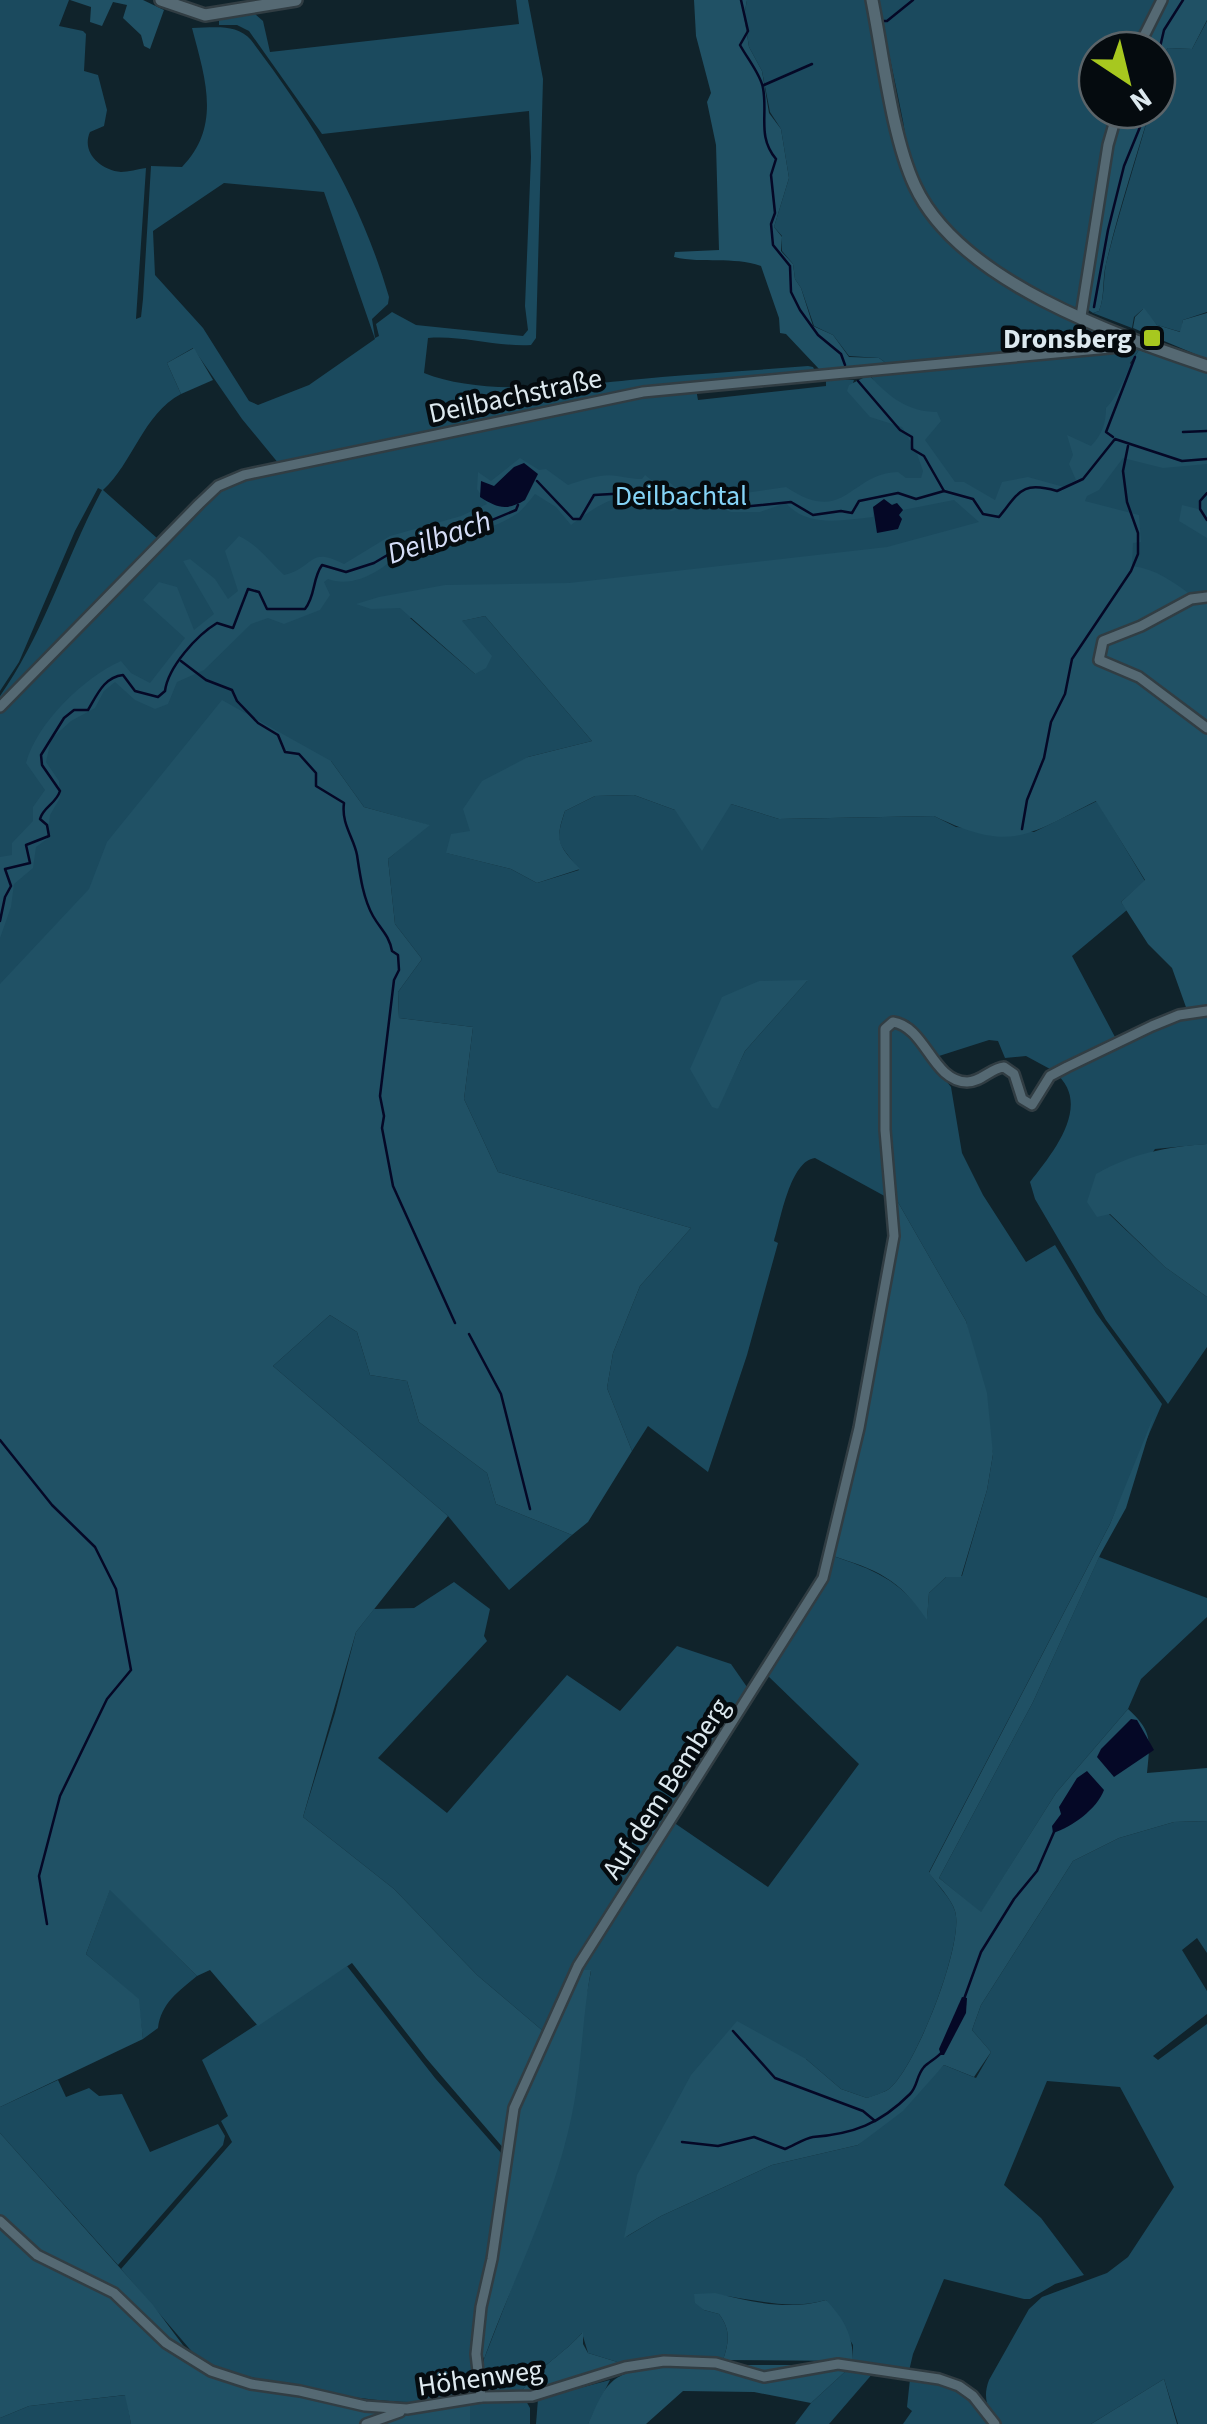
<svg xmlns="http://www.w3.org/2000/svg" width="1207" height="2424" viewBox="0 0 1207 2424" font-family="'Source Sans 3',sans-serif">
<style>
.green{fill:#1b4a5e;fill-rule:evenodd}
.forest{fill:#205165}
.water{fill:#050826}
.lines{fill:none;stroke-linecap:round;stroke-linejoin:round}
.stream{stroke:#050826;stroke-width:2.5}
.street-casing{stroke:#313d43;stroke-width:14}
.secondary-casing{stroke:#313d43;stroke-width:16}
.street{stroke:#556973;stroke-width:9}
.secondary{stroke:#556973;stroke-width:11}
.poi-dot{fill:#a7c81f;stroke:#050b0f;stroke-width:4}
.labels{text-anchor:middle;stroke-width:9;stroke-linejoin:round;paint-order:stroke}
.poi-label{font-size:28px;font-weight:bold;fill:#dde9ef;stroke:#050b0f;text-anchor:end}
.street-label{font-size:28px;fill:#dde9ef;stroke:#050b0f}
.park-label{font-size:28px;fill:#85d4f7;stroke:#050b0f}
.water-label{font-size:30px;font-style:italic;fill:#d5ddf7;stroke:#050b0f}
</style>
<rect width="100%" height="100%" fill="#10232b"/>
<!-- green -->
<g class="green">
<path d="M0 0H69L59 26 83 31 86 34 84 71 98 75 107 110 104 126 90 132C81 152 100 170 121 172 128 172 138 169 146 168L136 319 141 317 143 299 151 166 182 167C222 126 205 78 192 28 213 28 236 23 251 40 314 124 359 195 389 297L388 304 372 319 375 338 379 336 376 324 392 312 416 325 523 336 528 330 525 306 531 157 529 111 322 134 249 31 237 25H219V20L255 14 263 21 270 52 519 24 516 0H528L543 79 536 338 531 345C496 347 462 335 428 338L424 373C489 399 593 383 662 377 710 373 759 370 808 366L813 367 815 371 609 393 279 464 242 419 193 348 167 363 181 394C143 414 133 463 103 490L158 539 0 702V696C44 634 66 557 102 490L98 488 75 531 19 662 0 691ZM224 183 324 192 375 339 309 385 258 405 249 401 203 328 155 275 153 231Z"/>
<path d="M747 0H868L907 175 959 246 1117 336 1115 344 890 366 879 358 849 356 833 335 814 326 801 288 795 279 793 264 782 251V236L774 227 789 178 781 129 770 112 762 71 749 47 744 16Z"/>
<path d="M877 0H1158L1134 50H1097V110H1114L1077 311C1015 285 942 238 915 174 908 157 906 139 903 121 895 81 886 40 877 0Z"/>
<path d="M1207 21V312L1183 320 1181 332 1157 325 1143 309 1134 317 1132 328 1093 313 1099 311C1105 296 1103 280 1106 264 1119 212 1136 161 1150 110H1157L1161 56 1168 48 1192 49Z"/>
<path d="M1135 350H1139L1130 363 1207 454V599L1195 600 980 534 410 618 475 674 461 621 485 616 592 741 528 757 471 831 447 853 511 869 537 883 579 870C560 842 553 847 565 811L595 796 634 795 675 810 731 804 779 819 934 816 956 827 1034 832 1097 801 1145 881 1121 902 1127 910 1072 956 1115 1037 1050 1069 1026 1056 1005 1058 998 1041 989 1040 939 1056 909 1021 897 1016 883 1022 880 1035 890 1199 815 1158C790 1161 781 1219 774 1241L778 1243 747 1355 708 1472 648 1426 632 1451 607 1388 613 1353 640 1286 691 1228 498 1172 464 1099 473 1027 399 1018 398 992 422 959 395 924 388 859 428 825 364 807 331 761 99 877 0 1006V713L201 507 221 490 245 480 646 396 696 389 698 400 826 386V379L854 380 853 383 874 381 870 375ZM759 981H807L745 1051 717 1109Z"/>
<path d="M1207 1012V1144L1155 1149 1109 1214 1165 1267 1207 1297V1347L1168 1404 1106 1320 1035 1199 1030 1182C1053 1153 1094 1103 1054 1072L1152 1025Z"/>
<path d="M894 1026H903L951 1087 962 1153 983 1195 1026 1262 1055 1245 1096 1313 1162 1404 1110 1524 929 1872C936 1884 951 1898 955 1911 965 1942 915 2069 889 2089 883 2093 874 2096 867 2098L841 2089 806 2059 626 2237 661 2216 772 2165 858 2145 944 2065 976 2078 991 2052 972 2030 981 2005 1073 1861 1119 1838 1174 1822 1207 1821V1953L1197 1938 1182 1950 1207 1991V2014L1153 2056 1158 2060 1207 2024V2424H1178L1164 2379 1091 2424H998C988 2408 982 2399 989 2380L1029 2309 1042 2297 1107 2273 1128 2257 1174 2187 1120 2087 1047 2081 1004 2185 1041 2218 1084 2275 1055 2284 1030 2299H1024L944 2279 913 2354 909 2371 853 2361V2345L826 2300C781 2313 740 2293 695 2294L704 2310 719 2314C731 2330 729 2342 723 2360L685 2356 652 2357 624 2364 588 2353 582 2333C563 2355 538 2367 522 2391L495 2394 486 2390 483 2380 484 2359 549 2192 591 1971 580 1970 673 1822 768 1887 859 1764 767 1675 807 1608 830 1555C875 1570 898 1579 927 1617L929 1593 946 1577 962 1576 987 1490 993 1454 966 1321 895 1197 887 1130V1030Z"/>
<path d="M330 1315 357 1332 370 1375 407 1381 419 1422 487 1473 496 1504 572 1535 509 1590 448 1516 273 1366Z"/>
<path d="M1099 1557 1207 1598V1617L1141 1679 1128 1709 1056 1793 981 1913 939 1878 1033 1702Z"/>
<path d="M454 1582 490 1609 484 1636 487 1641 378 1758 447 1813 567 1675 620 1711 677 1646 731 1664 747 1687 744 1702 619 1895 543 2031 477 1975 394 1889 303 1817 335 1713 356 1632 374 1609 414 1608Z"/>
<path d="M110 1889 197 1976C179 1991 161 2003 158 2028L143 2039 138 1999 86 1954Z"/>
<path d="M347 1966 435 2078 502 2154 492 2229 475 2313 477 2389C442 2424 246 2381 200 2361L121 2269 232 2142 221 2121 228 2116 202 2060Z"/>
<path d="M58 2080 66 2097 89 2088 99 2096 122 2094 150 2152 218 2124 225 2136 223 2145 118 2265 0 2133V2107Z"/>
<path d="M848 2369 874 2372 829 2424H795L811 2403Z"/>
<path d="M910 2379C954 2383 963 2390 990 2424H903L912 2411 907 2407Z"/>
<path d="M610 2380 588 2424H536L538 2399Z"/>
<path d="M126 2395 131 2424H0V2418L29 2406Z"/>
<path d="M525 2399 530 2408V2424H470V2403Z"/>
</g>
<!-- forest -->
<g class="forest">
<path d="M70 0H143L164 10 150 49 144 46 141 35 123 18 127 5 113 2 102 26 90 22 91 7Z"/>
<path d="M694 0H747L744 16 749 47 762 71 769 113 781 129 789 178 774 227 782 237 781 251 793 264 795 279 801 288 813 326 833 335 849 357 879 358 890 366 819 369 786 334 780 333 779 318 761 266C732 256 704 264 674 257L675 252 719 250 716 145 707 102 711 93 696 36Z"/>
<path d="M1164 0H1207V20L1192 49 1168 48 1161 56 1157 86V50H1140Z"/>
<path d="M1121 110H1150C1135 161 1118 212 1106 264 1102 280 1105 296 1099 311L1093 313 1087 309C1096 243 1104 175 1121 110Z"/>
<path d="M1144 308 1157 325 1180 332 1183 320 1207 313V359L1133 328 1135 317Z"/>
<path d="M194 348 213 380 181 394 167 363Z"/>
<path d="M1139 350 1207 373V464L1163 468 1123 458 1099 490 1087 496 1085 501 1139 515 1141 542 1133 543 1132 566C1156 569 1174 582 1192 596L1207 594V1007L1187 1010 1172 968 1148 944 1121 902 1145 880 1096 801C1026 836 1011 853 934 816L779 819 731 804 702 851 675 810 634 795 595 796 565 811C554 842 559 846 580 869L537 883 511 869 446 853 451 834 470 831 463 809 482 781 528 757 592 741 485 616 462 621 492 656 486 668 475 674 400 608 371 609 356 604 379 597 445 585 569 583 887 547 979 522 954 500 903 510 897 503 873 507V517C843 520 807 528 786 503L760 512H731L709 503 671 511C630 484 607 498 571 525L556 507 535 494C530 500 524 508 518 513 501 525 465 539 445 532L439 545 426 548 406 544C391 566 356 590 328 579L324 582 330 595 320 610 284 624 268 618 251 624 204 670 177 682 168 704 155 709 135 700 115 682 104 691 95 708 71 721 51 739 46 762 59 781 60 798 50 815 47 839 36 847 33 868 14 884 11 907 0 938V857L12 855V843L33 821V807L45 790 26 763C37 723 83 678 121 661L131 673 150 683 185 638 143 600 159 582 177 587 194 630 214 614 183 561 190 559 215 579 228 599 238 591 225 551 239 536C258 545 268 560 284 575 315 568 308 545 344 564L390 536 461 516 487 504 477 489 478 472 491 481 520 458 539 470 546 469 568 485C583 480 602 473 617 476 626 477 632 479 642 479L645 475 655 483 668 481 675 487H708L738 494 786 487C846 527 849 473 898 472L906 478H921L923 471 916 451 902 427 870 417 847 391 849 385 869 375C889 397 908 412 937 412L941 421 925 440 955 482H964L995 500 1002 482 1028 477 1064 487 1076 480 1069 464 1073 455 1067 435 1091 446C1102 435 1106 423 1106 408 1122 392 1126 369 1139 350Z"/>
<path d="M1207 493V538L1179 521 1182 505 1198 509 1199 500Z"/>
<path d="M222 700 331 761 364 807 430 825 388 859 395 924 422 959 398 992 399 1018 473 1027 464 1099 498 1172 691 1228 640 1286 613 1353 607 1388 632 1451 588 1522 572 1535 496 1504 487 1473 419 1422 407 1381 370 1375 357 1332 330 1315 273 1366 448 1516 356 1632 303 1817 394 1889 477 1975 543 2031 556 2027 581 1970H591C582 2018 582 2067 572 2114 555 2199 513 2279 484 2359 471 2330 500 2189 505 2150L426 2058 352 1963 258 2026 210 1970 197 1976 110 1890 86 1954 139 1999 143 2039 0 2107V984L89 889 107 842Z"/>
<path d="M808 980 745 1051 718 1109 712 1107 690 1069 722 997 759 981Z"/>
<path d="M1207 1144V1297L1165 1267 1110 1214 1097 1217 1087 1202 1096 1174C1133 1153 1166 1147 1207 1144Z"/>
<path d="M895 1197 966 1321 987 1393 993 1454 987 1490 961 1577H946L929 1593 927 1620C899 1578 877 1570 830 1555L897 1237Z"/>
<path d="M1155 1413 1126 1508 1101 1553 1033 1702 939 1878 981 1912 1056 1793 1128 1709C1153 1732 1150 1741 1147 1773L1207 1768V1821L1174 1822 1119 1838 1073 1861 981 2005 972 2030 991 2052 974 2077 944 2065 903 2111 858 2145 772 2165 661 2216 624 2238 637 2175 691 2075 737 2021 806 2059 841 2089 867 2098C874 2095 883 2093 889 2089 915 2069 965 1943 955 1911 951 1898 937 1884 929 1873L1110 1524Z"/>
<path d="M0 2133 153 2305 203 2372 384 2412 416 2413 470 2403V2424H131L125 2395 29 2406 0 2418Z"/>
<path d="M715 2293C752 2302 789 2311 826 2300 844 2319 853 2335 853 2361L723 2360C729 2342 731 2330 719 2314L704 2310 695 2303 694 2294Z"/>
<path d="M583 2332V2344L588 2353 624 2364 543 2389 522 2391C538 2367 564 2354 583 2332Z"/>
<path d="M654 2365H789L848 2369 811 2403 754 2392 683 2391 646 2424H588C608 2381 607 2377 654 2365Z"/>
<path d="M1164 2379 1177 2424H1091Z"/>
</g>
<!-- water -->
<g class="water">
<path d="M524 463 538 474 525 500C507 511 497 508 480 497L481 481 494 486 514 467Z"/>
<path d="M884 499 892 505 897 503 903 510 899 515 902 519 898 529 877 533 873 507Z"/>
<path d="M1131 1719 1137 1720 1154 1750 1114 1777 1097 1757 1101 1749Z"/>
<path d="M1087 1771 1104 1790C1097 1809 1072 1827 1053 1833L1052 1826 1061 1814 1059 1807 1077 1778Z"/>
<path d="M962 1997 967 1998 966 2013 944 2055H941L939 2049Z"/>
</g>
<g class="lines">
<!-- stream -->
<g class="stream">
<path d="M741 0 748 31 740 45C747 58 761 75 763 88 768 115 757 136 776 159L771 175 775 213 771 224 773 245 790 266 791 292 800 310 818 335 841 354 845 365"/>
<path d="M883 21H887L913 0"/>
<path d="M1157 60 1164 30 1183 0"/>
<path d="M764 85 812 64"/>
<path d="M1094 307 1108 230 1124 166 1147 110"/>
<path d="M858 381 900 430 912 437V449L924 456 944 491"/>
<path d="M1183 432 1207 431"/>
<path d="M1113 437 1106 432 1135 357"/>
<path d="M537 481 573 519H580L594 495 647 492 664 503 687 507 697 498 731 508 791 502 813 515 841 511 852 513 859 501 898 493 916 499 944 491 973 499 983 514 999 517C1020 491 1022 481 1057 491L1083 479 1115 439 1182 461 1207 459"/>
<path d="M1207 493 1200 501V509L1207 520"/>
<path d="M181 661 206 680 232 690 237 701 258 723 278 735 285 752 299 754 316 773V786L344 803C341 824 354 838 357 855 360 875 363 898 373 916 381 930 389 935 392 951L398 955 399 970 394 980 380 1096 384 1116 382 1128 393 1186 455 1323"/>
<path d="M1022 829 1027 800 1044 758 1051 722 1065 694 1072 659 1131 571 1138 554V533L1127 502 1123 471 1128 446"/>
<path d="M0 921 5 897 11 886 5 869 30 863 26 845 49 836 47 825 40 819C43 807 56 804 60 791L42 765 41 755 64 718 74 710H88C97 695 104 677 123 675L135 691 158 697 165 691C168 667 197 635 217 623L233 628 248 589 259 592 267 609H305C316 595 312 579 322 565L346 572 374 563 401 547 456 535 516 510 518 505"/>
<path d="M469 1334 501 1394 530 1509"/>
<path d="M0 1440 52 1505 95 1547 116 1589 131 1670 107 1699 60 1796 39 1876 47 1924"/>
<path d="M964 1999 981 1952 1014 1899 1037 1871 1054 1832"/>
<path d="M733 2031 775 2078 863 2111 875 2121"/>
<path d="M682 2142 718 2146 754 2137 785 2149C793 2146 805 2138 813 2137 853 2134 880 2124 910 2094 918 2086 916 2076 924 2067 929 2062 937 2058 942 2052"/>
</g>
<!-- street casing -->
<g class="street-casing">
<g id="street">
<path d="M1137 50 1162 0"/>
<path d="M1081 316 1108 145 1118 110"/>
<path d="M1207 597 1191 599 1141 626 1103 641 1099 660 1139 677 1207 728"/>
<path d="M0 707 199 504 218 486 244 475 643 392 1131 346 1132 341"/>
<path d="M0 2221 37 2255 114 2293 166 2343 211 2371 251 2384 300 2391 365 2406 407 2409 481 2397 532 2396 625 2367 664 2361 716 2363 764 2377 838 2364 939 2379 959 2386 973 2396 995 2424"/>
<path d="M481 2397 476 2354 481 2307 492 2259 514 2108 578 1966 823 1578 859 1428 894 1236 885 1130V1029L893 1022C926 1027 932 1081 967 1082 981 1082 991 1068 1004 1067L1014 1074 1022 1099 1032 1105 1050 1076 1067 1067 1152 1026 1179 1015 1207 1011"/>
<path d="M366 2424 400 2412"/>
</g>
</g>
<!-- secondary casing -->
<g class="secondary-casing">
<g id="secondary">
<path d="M161 0 205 15 296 0"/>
<path d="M872 0C883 55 892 137 915 186 959 281 1115 335 1207 366"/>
</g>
</g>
<!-- street -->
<use href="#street" class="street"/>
<!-- secondary -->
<use href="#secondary" class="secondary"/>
</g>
<!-- markers -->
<rect class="poi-dot" x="1142" y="328" width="20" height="20" rx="5"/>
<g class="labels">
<!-- poi labels -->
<g class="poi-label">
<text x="1132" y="348">Dronsberg</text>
</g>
<!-- street labels -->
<g class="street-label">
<text transform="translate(515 395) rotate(-12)" y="10">Deilbachstraße</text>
<text transform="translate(665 1788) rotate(-57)" y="10">Auf dem Bemberg</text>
<text transform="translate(480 2377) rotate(-8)" y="10">Höhenweg</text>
</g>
<!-- park labels -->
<g class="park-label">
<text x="681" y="505">Deilbachtal</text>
</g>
<!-- water labels -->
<g class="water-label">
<text transform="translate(439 537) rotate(-19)" y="10">Deilbach</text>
</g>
</g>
<!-- north arrow -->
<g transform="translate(1127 80) rotate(145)"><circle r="48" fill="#050b0f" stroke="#5b6469" stroke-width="2.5"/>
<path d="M0-8L18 38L0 25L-18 38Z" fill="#a7c81f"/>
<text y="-15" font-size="28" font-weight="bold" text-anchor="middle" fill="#dde9ef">N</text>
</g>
</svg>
